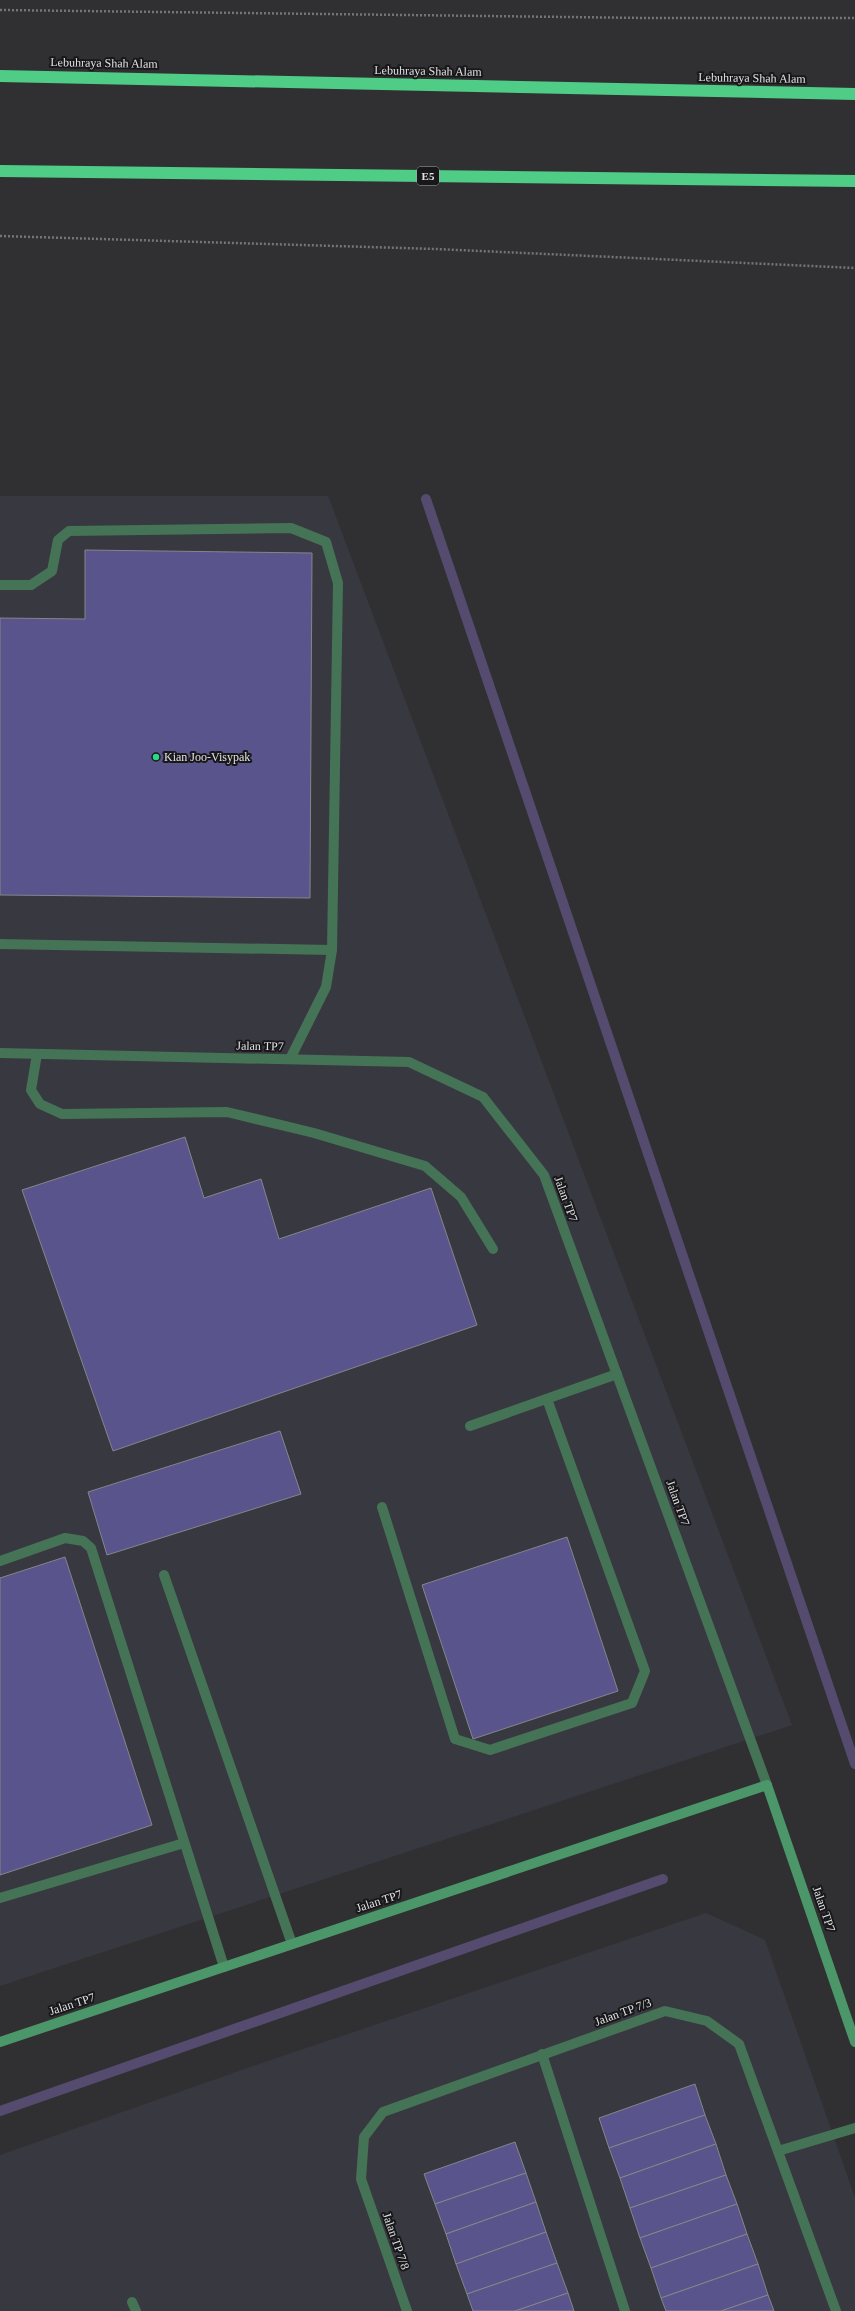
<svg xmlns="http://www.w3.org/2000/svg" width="855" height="2311" viewBox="0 0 855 2311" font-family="'Times New Roman',serif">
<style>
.built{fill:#383841}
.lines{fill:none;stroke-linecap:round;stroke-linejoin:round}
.stream{stroke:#544b6f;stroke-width:10}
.building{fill:#5a548d;stroke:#858589}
.path{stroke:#757577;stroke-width:2.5;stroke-dasharray:2 2;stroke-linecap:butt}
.lane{stroke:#457356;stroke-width:10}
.street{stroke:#457356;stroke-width:10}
.secondary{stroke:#4c976a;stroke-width:10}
.highway{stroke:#4fcd87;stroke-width:12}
.poi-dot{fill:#2bd884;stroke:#18181a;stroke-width:1.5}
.labels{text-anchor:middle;stroke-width:4;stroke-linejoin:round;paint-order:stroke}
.shield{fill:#18181a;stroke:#a5a5a7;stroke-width:1}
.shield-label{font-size:11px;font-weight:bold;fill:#e2e2e4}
.street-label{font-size:12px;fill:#e2e2e4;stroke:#18181a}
.poi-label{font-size:12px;fill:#e2e2e4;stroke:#18181a;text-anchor:start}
</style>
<rect width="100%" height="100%" fill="#303033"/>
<!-- built -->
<g class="built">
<path d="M0 496H328L792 1725 0 1986Z"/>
<path d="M706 1913 765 1940 855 2198V2311H0V2155L259 2064Z"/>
</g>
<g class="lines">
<!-- stream -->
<g class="stream">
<path d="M426 499 855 1764"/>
<path d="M0 2111 663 1879"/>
</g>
</g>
<!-- building -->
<g class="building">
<path d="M85 550 312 553 310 898 0 895V618L85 619Z"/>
<path d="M185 1137 204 1198 261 1179 279 1239 431 1188 477 1325 113 1451 22 1190Z"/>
<path d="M280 1431 301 1494 107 1555 88 1492Z"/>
<path d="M567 1537 618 1691 473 1739 422 1585Z"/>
<path d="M65 1557 152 1825 0 1875V1578Z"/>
<path d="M695 2084 705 2115 609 2148 599 2118Z"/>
<path d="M705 2115 716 2144 620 2178 609 2148Z"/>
<path d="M515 2142 526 2173 435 2204 424 2174Z"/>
<path d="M716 2144 726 2175 630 2208 620 2178Z"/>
<path d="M526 2173 536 2202 446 2234 435 2204Z"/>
<path d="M726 2175 737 2204 640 2238 630 2208Z"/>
<path d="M536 2202 546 2232 456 2264 446 2234Z"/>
<path d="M737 2204 747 2234 651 2268 640 2238Z"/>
<path d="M546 2232 557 2263 467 2294 456 2264Z"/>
<path d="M747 2234 758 2264 661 2298 651 2268Z"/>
<path d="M557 2263 568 2293 515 2311H473L467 2294Z"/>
<path d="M758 2264 768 2295 721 2311H666L661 2298Z"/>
<path d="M568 2293 574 2311H515Z"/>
<path d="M768 2295 774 2311H721Z"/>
</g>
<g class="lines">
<!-- path -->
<g class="path">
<path d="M0 10 647 18H855"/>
<path d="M0 236 436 249 855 268"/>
</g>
<!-- lane -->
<g class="lane">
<path d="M0 585H31L52 571 58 540 69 531 291 528 326 542 338 583 332 950 326 987 290 1059"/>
<path d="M0 944 332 950"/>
<path d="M37 1054 31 1090 40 1104 62 1114 227 1112 314 1133 425 1166 461 1197 493 1249"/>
<path d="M470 1426 617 1374"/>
<path d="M382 1507 455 1739 490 1750 632 1703 645 1671 547 1399"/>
<path d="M0 1561 65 1538 83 1541 91 1548 224 1967"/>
<path d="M164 1575 292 1944"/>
<path d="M0 1898 184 1843"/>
<path d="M542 2054 625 2311"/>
<path d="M778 2151 855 2128"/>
<path d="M132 2302 136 2311"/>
<path d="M407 2311 361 2179 364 2137 383 2112 665 2011 707 2021 739 2044 836 2311"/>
</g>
<!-- street -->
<path class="street" d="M0 1053 409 1062 483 1097 544 1175 767 1785"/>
<!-- secondary -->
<path class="secondary" d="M0 2042 767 1785 855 2042"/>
<!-- highway -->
<g class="highway">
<path d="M0 76 855 94"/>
<path d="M0 171 855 181"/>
</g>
</g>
<!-- markers -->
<circle class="poi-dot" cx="156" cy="757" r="4"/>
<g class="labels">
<!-- shield labels -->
<rect class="shield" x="417" y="167" width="22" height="18" rx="3"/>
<g class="shield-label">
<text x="428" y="180">E5</text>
</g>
<!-- street labels -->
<g class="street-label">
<text transform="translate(104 63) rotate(1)" y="4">Lebuhraya Shah Alam</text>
<text transform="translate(428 71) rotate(1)" y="4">Lebuhraya Shah Alam</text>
<text transform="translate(752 78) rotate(1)" y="4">Lebuhraya Shah Alam</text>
<text transform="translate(260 1046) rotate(1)" y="4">Jalan TP7</text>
<text transform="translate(566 1199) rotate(70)" y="4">Jalan TP7</text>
<text transform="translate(678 1503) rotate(70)" y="4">Jalan TP7</text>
<text transform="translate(379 1901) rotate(-18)" y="4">Jalan TP7</text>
<text transform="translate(824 1909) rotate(71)" y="4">Jalan TP7</text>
<text transform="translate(72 2004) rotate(-18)" y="4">Jalan TP7</text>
<text transform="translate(623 2012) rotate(-20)" y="4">Jalan TP 7/3</text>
<text transform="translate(396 2241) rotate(71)" y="4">Jalan TP 7/8</text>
</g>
<!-- poi labels -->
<g class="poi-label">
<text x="164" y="761">Kian Joo-Visypak</text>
</g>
</g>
</svg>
